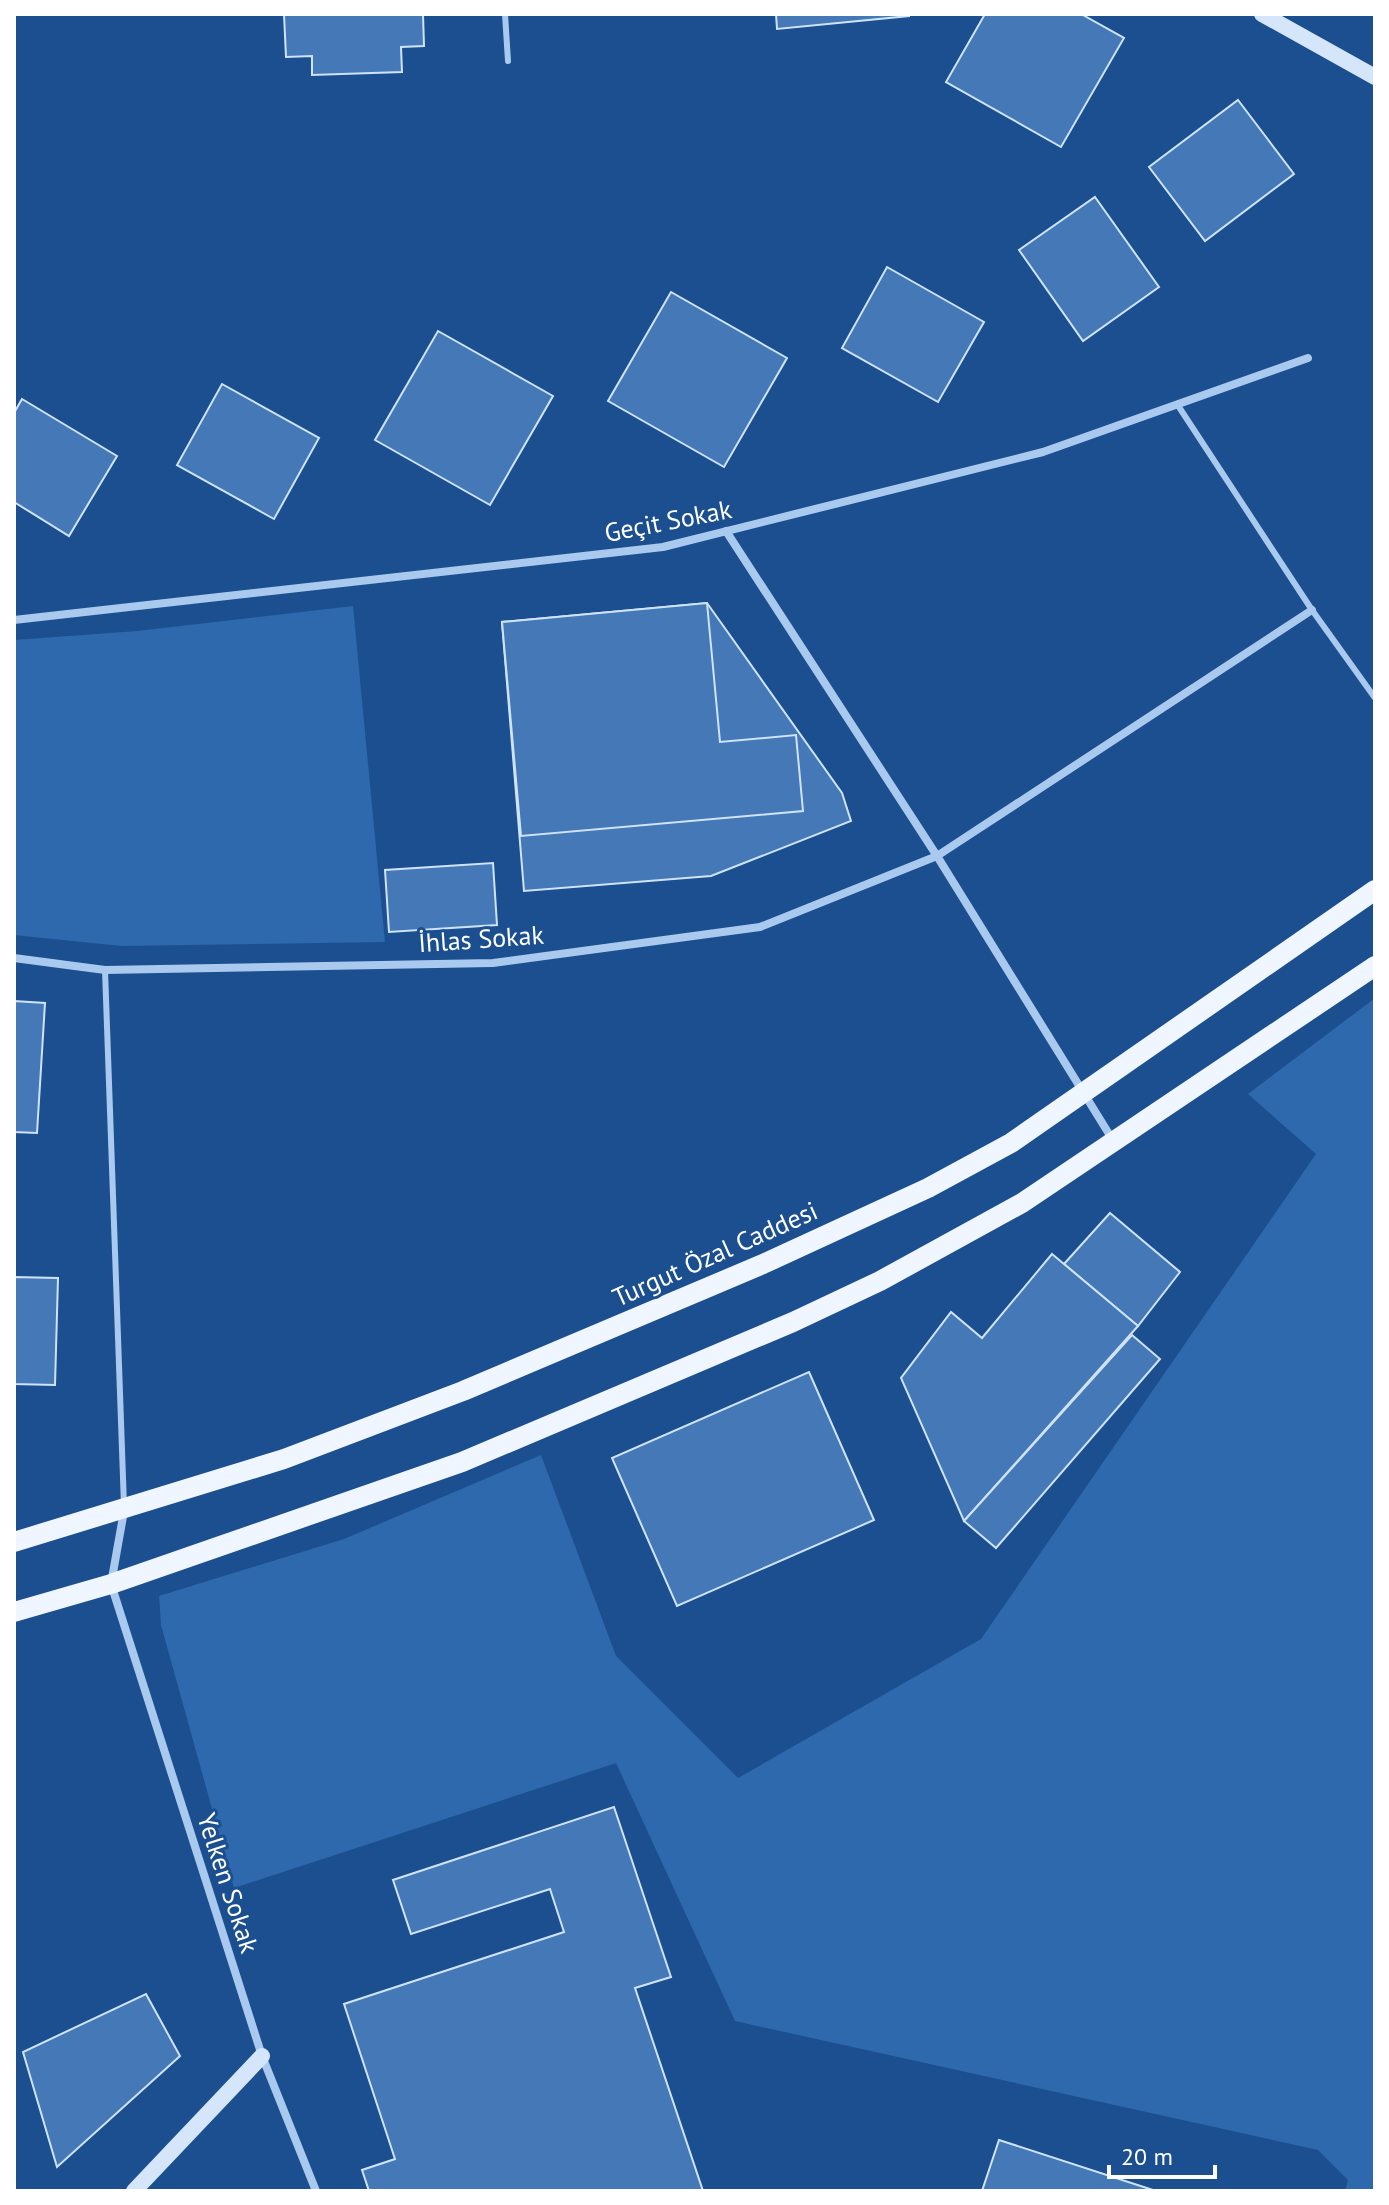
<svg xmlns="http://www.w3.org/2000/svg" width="1389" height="2205" viewBox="0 0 1389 2205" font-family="'PT Sans',sans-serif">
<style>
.green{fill:#2e69ad}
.building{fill:#4478b7;stroke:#cfe3fa;stroke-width:2}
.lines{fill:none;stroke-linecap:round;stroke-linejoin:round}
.lane{stroke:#a9c9ee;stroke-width:6}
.street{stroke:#a9c9ee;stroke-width:8}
.secondary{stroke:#d6e6fa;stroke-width:16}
.primary{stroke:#f0f6ff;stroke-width:20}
.labels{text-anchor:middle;stroke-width:6;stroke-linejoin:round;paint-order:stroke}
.street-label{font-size:26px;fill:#fff;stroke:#1b4f8f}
</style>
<rect width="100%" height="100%" fill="#1b4f8f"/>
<!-- green -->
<g class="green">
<path d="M353 606 385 942 121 946 14 935V640L137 631Z"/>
<path d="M1375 998V2191H1345L1348 2180 1318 2150 735 2021 616 1763 234 1888 161 1625 159 1596 344 1539 541 1455 616 1656 738 1778 981 1639 1316 1154 1248 1094Z"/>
</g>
<!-- building -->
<g class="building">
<path d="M284 14H423L424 46 401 47 402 72 312 75V56L286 57Z"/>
<path d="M776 14H909V16L777 29Z"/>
<path d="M985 14H1081L1124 38 1061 147 946 82Z"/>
<path d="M1238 100 1294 174 1205 241 1149 167Z"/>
<path d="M1095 197 1159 287 1083 341 1019 250Z"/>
<path d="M887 267 984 322 938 402 842 348Z"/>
<path d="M671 292 787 358 724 467 608 401Z"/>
<path d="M438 331 553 396 490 505 375 440Z"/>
<path d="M222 384 319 438 274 519 177 465Z"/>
<path d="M22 399 117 456 69 536 14 502V413Z"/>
<path d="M707 603 842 793 851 821 711 876 524 891 502 622Z"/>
<path d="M707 603 720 742 796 735 803 811 521 836 502 622Z"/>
<path d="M493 863 497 925 389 932 385 870Z"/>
<path d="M14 1001 45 1003 37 1133 14 1132Z"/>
<path d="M1110 1213 1180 1272 1138 1326 1064 1264Z"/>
<path d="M1052 1254 1138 1326 964 1521 901 1378 951 1312 982 1338Z"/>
<path d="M14 1277 58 1278 55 1385 14 1384Z"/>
<path d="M1132 1335 1160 1359 996 1548 964 1521Z"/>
<path d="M809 1372 874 1520 677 1606 612 1458Z"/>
<path d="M614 1807 671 1977 635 1988 703 2191H369L362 2170 395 2159 344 2004 564 1932 550 1889 411 1934 393 1880Z"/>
<path d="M146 1994 180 2056 57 2167 23 2052Z"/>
<path d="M999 2140 1156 2191H982Z"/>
</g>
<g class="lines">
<!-- lane -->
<g class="lane">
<path d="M505 14 508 61"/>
<path d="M1177 404 1312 610 1375 698"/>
<path d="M105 970 124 1506"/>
</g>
<!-- street -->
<g class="street">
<path d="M726 531 937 856 1114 1142"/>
<path d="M14 620 663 547 1043 452 1308 358"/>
<path d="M14 958 105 970 493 963 760 927 937 856 1312 610"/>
<path d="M124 1511 111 1584 262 2056 316 2191"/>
</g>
<!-- secondary -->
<g class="secondary">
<path d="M1262 14 1375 77"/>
<path d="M134 2191 262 2056"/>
</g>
<!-- primary -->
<g class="primary">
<path d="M14 1542 284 1459 463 1391 763 1264 928 1188 1011 1143 1375 890"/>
<path d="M14 1612 111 1584 462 1462 793 1322 880 1281 1022 1203 1375 966"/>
</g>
</g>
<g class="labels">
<!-- street labels -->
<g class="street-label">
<text transform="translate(668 521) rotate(-11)" y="9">Geçit Sokak</text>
<text transform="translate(481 939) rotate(-4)" y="9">İhlas Sokak</text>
<text transform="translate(715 1254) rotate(-24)" y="9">Turgut Özal Caddesi</text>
<text transform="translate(228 1883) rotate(72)" y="9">Yelken Sokak</text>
</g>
</g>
<!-- border -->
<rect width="1389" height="2205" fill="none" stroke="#ffffff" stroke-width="32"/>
<!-- scale -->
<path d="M1109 2165v12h106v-12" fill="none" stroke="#ffffff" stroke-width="4"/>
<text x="1121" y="2165" font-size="24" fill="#ffffff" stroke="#1b4f8f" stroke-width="6" paint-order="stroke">20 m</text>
</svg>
